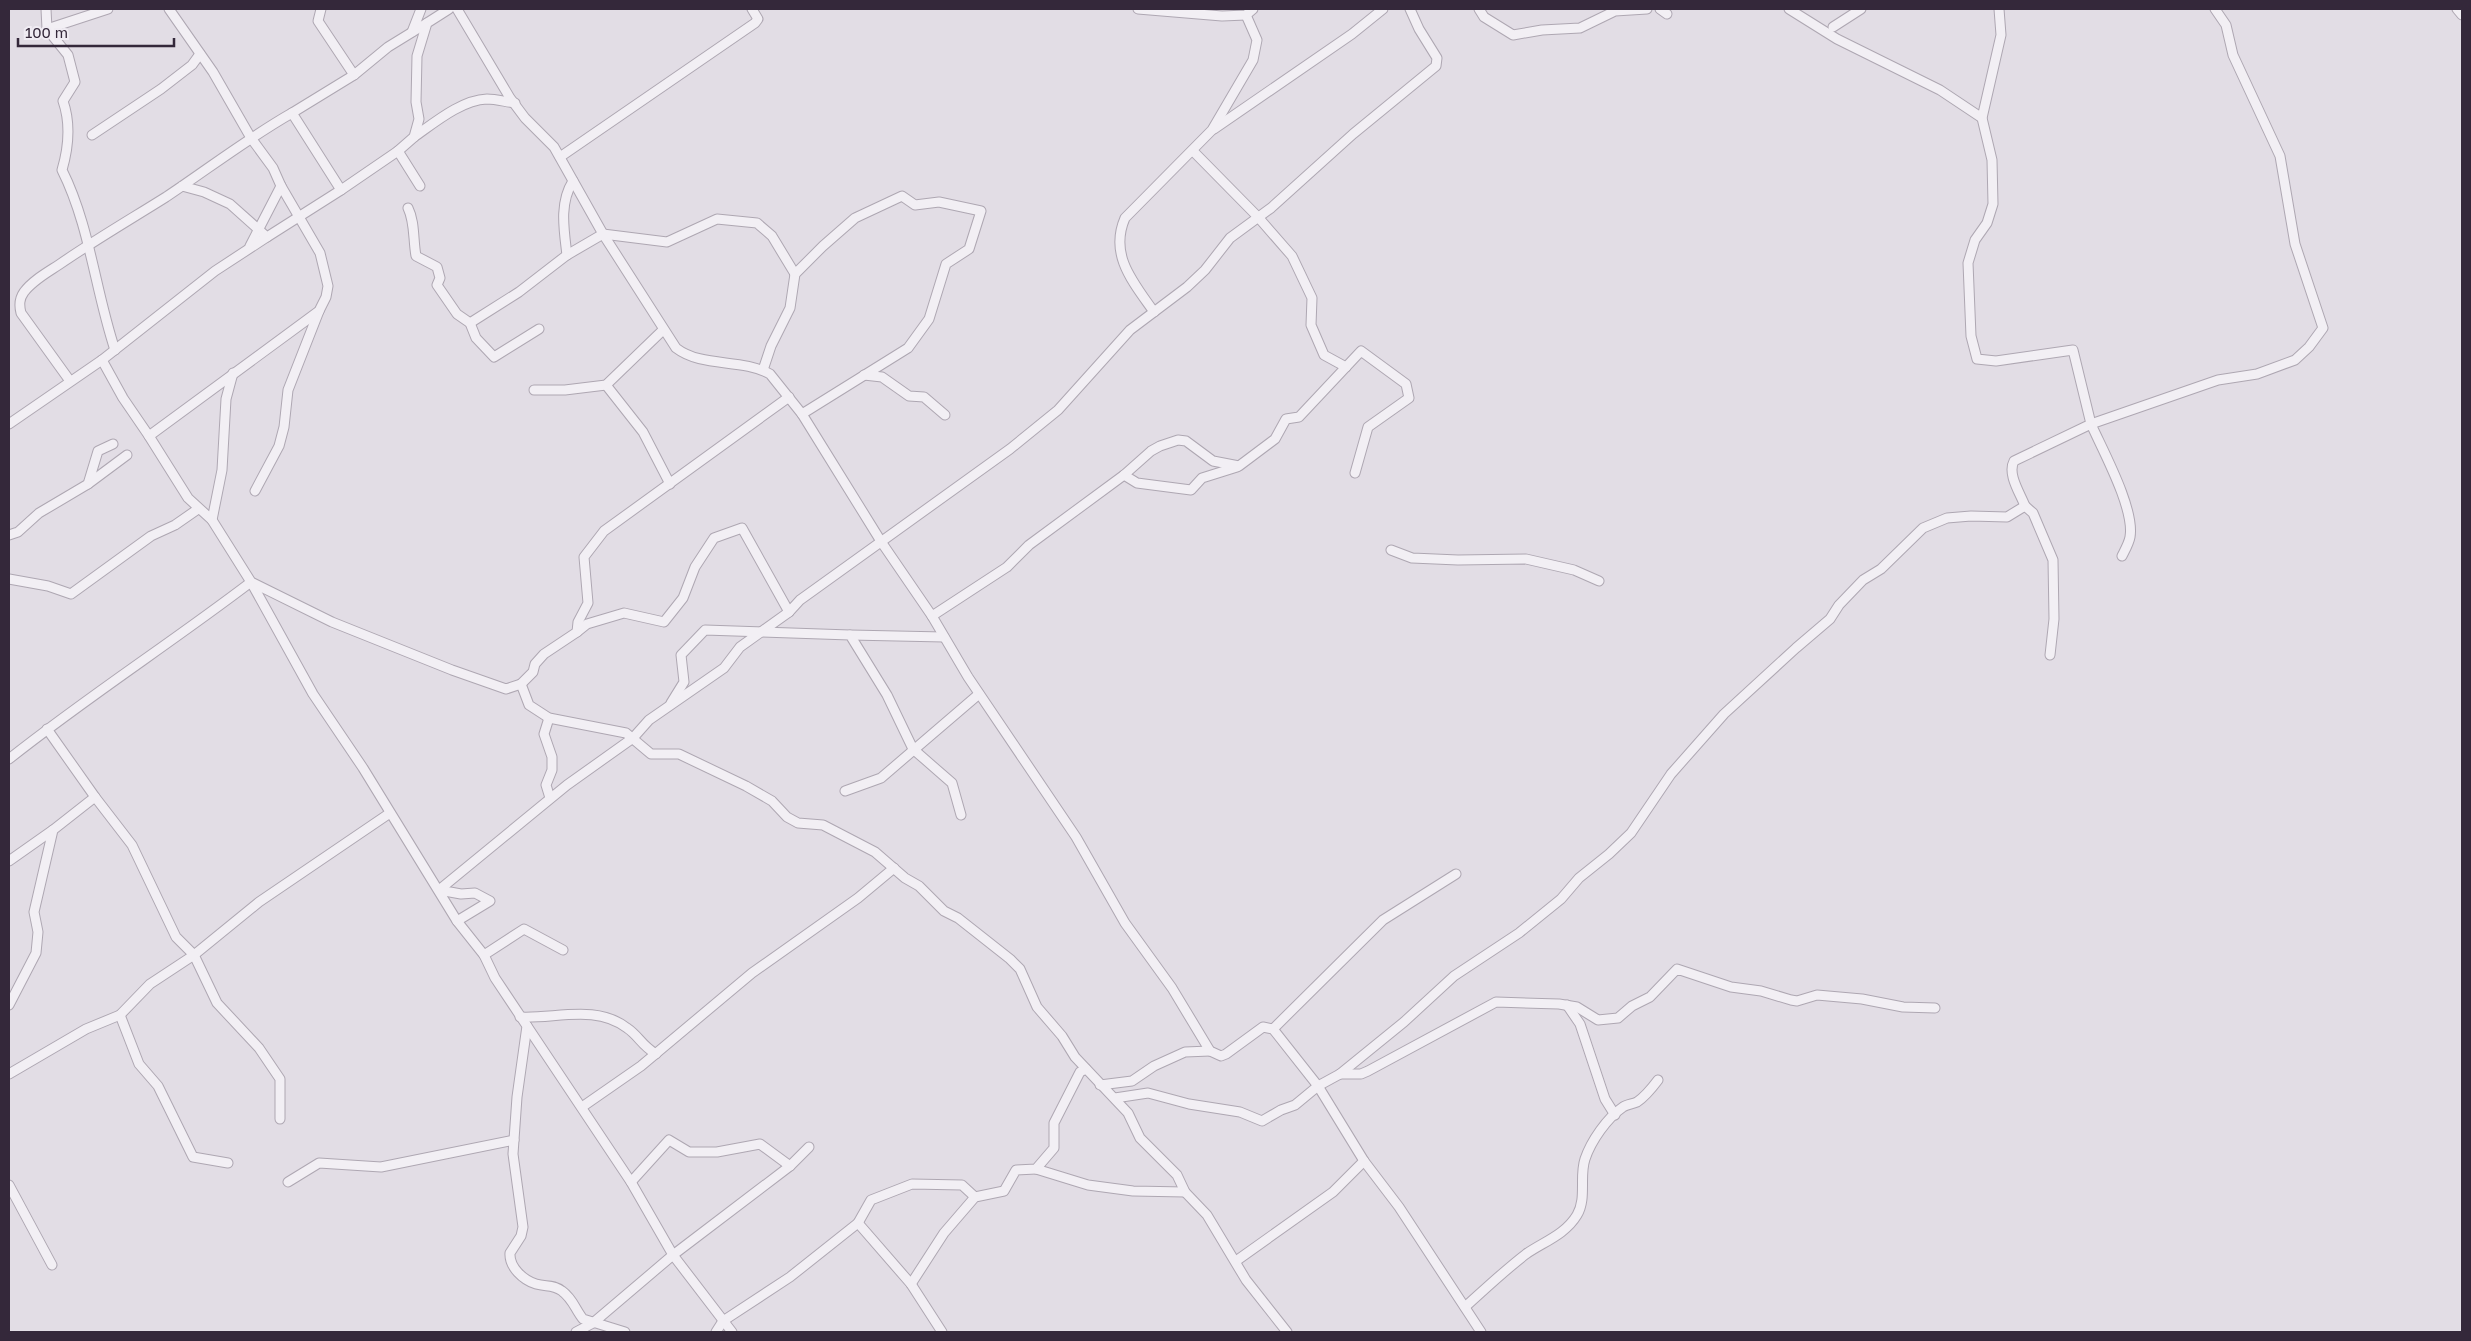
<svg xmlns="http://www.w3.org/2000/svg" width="2471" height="1341" viewBox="0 0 2471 1341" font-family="'Golos Text',sans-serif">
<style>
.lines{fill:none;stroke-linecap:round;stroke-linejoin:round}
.minor-casing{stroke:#aea7b2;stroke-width:11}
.minor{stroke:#f2eff4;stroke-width:9}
</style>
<rect width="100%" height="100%" fill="#e2dde5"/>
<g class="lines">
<!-- minor casing -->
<g class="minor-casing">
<g id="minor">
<path d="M46 9 47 29 68 55 75 82 63 101C71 124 69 146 62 170 90 226 95 290 115 350"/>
<path d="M169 9 213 72 251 138 273 168 281 186 320 253 328 286 326 297 319 311 149 436 188 498 212 520 251 582 332 622 452 670 506 689 521 684 529 705 549 718 626 733 651 754H679L746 786 772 801 787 817 798 823 823 825 875 852 905 878 919 886 944 911 958 918 1010 959 1020 969 1037 1007 1062 1036 1075 1057 1128 1113 1140 1138 1177 1175 1185 1192 1207 1215 1246 1280 1287 1332"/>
<path d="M321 9 318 21 354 75"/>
<path d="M457 9 510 98 525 118 554 147 603 234 676 348C702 368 741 358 770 374L802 414 882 543 932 616 968 677 1076 837 1125 923 1172 988 1210 1051 1221 1056 1226 1054 1263 1027 1273 1029 1318 1086 1364 1161 1399 1207 1481 1332"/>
<path d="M1138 9 1222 16 1246 15 1253 9"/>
<path d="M1479 9 1484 17 1513 35 1542 30 1580 28 1615 11 1647 9"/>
<path d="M1660 9 1667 14"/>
<path d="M1789 9 1837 39 1940 90 1982 118"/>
<path d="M1999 9 2001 35 1982 118 1992 160 1993 204 1987 223 1975 240 1968 263 1971 336 1977 359 1996 361 2073 350 2091 424 2014 461C2007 474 2020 493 2025 506"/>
<path d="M2457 9 2462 15"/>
<path d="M1833 27 1861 9"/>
<path d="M47 29 108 9"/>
<path d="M412 32 421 9"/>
<path d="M292 113 354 75 388 47 427 23"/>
<path d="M1214 129 1352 34 1383 9"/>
<path d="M92 135 161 89 192 65 200 54"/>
<path d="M414 137C434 123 461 100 487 99 496 99 506 102 515 103"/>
<path d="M1193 151 1258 217 1292 256 1312 298 1311 325 1324 355 1346 367"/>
<path d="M560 157 755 23 758 19 752 9"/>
<path d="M420 186 398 151 414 137 419 119 416 102 417 56 427 23 449 9"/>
<path d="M341 190 398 151"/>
<path d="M408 208C415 222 413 240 416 256L437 267 440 278 437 285 457 314 470 323 476 338 494 357 539 329"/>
<path d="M250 246 281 186"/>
<path d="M567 255C564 230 559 203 573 181"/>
<path d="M1154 312C1133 282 1109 255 1125 218L1212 130 1253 60 1257 40 1246 15"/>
<path d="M470 323 519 292 567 255 603 234 667 242 717 219 757 223 772 236 795 274"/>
<path d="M102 360 123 398 149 436"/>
<path d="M763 370 771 346 790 308 795 274 823 246 855 218 902 196 915 205 939 202 981 211 969 249 946 264 929 319 908 348 802 414"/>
<path d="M864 375 882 377 909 396 924 397 945 415"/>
<path d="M70 381 21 313C19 305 19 299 24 292 33 280 48 272 60 264 95 240 131 219 166 197 208 169 248 138 292 113L341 190 267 237 230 204 204 192 182 186"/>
<path d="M606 385 643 432 670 484"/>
<path d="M534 390H565L606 385 663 330"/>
<path d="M9 424 102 360 215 271 267 237"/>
<path d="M1124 475 1137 483 1191 490 1202 478 1237 467"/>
<path d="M88 484 127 455"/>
<path d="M255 491 279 446 284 427 288 390 319 311"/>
<path d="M212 520 222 470 226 399 233 373"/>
<path d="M9 535 18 532 39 513 88 484 98 451 113 444"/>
<path d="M1391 550 1412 558 1458 560 1526 559 1574 570 1599 581"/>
<path d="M2122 556C2125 550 2129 543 2130 537 2135 509 2103 451 2091 424L2218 380 2257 374 2295 360 2309 347 2323 328 2295 244 2280 156 2233 55 2226 25 2215 9"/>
<path d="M9 579 48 586 71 594 151 536 175 525 198 509"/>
<path d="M932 616 1007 567 1029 545 1124 475 1151 451 1160 446 1178 440 1186 441 1213 461 1239 466 1275 439 1286 419 1299 417 1361 351 1406 384 1409 398 1368 427 1355 473"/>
<path d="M577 632 587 624 624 613 664 622 683 598 695 567 714 538 742 528 789 612"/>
<path d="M850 635 944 637"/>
<path d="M521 684 533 672 535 664 544 654 577 632 578 622 588 603 584 557 604 531 789 397"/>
<path d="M671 703 684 682 681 655 705 630 850 635 887 695 913 749 952 783 961 815"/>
<path d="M549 718 544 734 552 757V770L546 785 550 798"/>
<path d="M9 759C87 697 171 643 251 582L313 694 363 768 457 921 484 955 495 978 527 1026 517 1097 513 1154 523 1227 521 1236 510 1253C509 1267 523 1280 536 1284 546 1287 553 1284 562 1291 573 1299 575 1309 583 1319L625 1332"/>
<path d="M845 791 881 778 979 694"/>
<path d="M95 797 132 845 176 937 194 955 217 1003 259 1048 280 1079V1119"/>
<path d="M9 861 53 830"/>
<path d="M457 921 490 901 475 893 461 894 439 890 567 785 633 738 649 720 724 668 740 647 789 612 800 600 1010 449 1058 410 1130 330 1187 287 1205 270 1230 238 1271 208 1353 134 1436 66 1437 58 1419 29 1410 9"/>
<path d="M484 955 524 929 563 950"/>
<path d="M9 1005 36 953 38 932 34 912 53 830 95 797 47 729"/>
<path d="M1567 1005 1580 1024 1605 1099 1615 1115"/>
<path d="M120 1015 139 1064 158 1086 193 1157 228 1163"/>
<path d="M520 1017C555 1019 596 1004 627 1028 639 1036 641 1045 656 1054"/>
<path d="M527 1026 631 1182 673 1255 593 1323 576 1332"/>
<path d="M1273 1029 1383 920 1456 874"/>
<path d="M9 1074 86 1029 120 1015 150 984 194 955 259 902 390 813"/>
<path d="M1340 1074H1361L1368 1071 1496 1002 1559 1004 1577 1007 1598 1020 1618 1018 1632 1006 1650 997 1677 969 1731 987 1761 991 1791 1000 1797 1001 1817 995 1862 999 1903 1007 1935 1008"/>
<path d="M1100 1085 1132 1081 1154 1066 1185 1052 1210 1051"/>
<path d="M1115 1098 1148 1093 1189 1104 1240 1112 1262 1121 1281 1110 1295 1105 1318 1086 1340 1074 1404 1022 1454 976 1519 933 1561 899 1579 878 1609 854 1631 833 1671 774 1724 714 1796 648 1830 619 1839 605 1863 580 1881 569 1923 528 1947 518 1971 516 2007 517 2025 506 2033 513 2053 560 2054 619 2050 655"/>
<path d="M582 1107 641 1066 752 973 858 898 894 868"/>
<path d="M1036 1169 1088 1185 1133 1191 1185 1192"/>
<path d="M288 1182 319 1163 381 1167 514 1140"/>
<path d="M631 1182 669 1140 689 1152H717L760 1144 790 1166"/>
<path d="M9 1185 52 1265"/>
<path d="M858 1223 911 1284 942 1332"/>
<path d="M1236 1261 1333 1192 1364 1161"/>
<path d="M911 1284 944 1233 975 1197 1004 1191 1016 1170 1036 1169 1054 1148V1123L1080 1072 1086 1069"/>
<path d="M1465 1307C1485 1289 1505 1270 1526 1254 1543 1242 1565 1235 1577 1215 1587 1198 1579 1177 1585 1159 1591 1141 1607 1118 1623 1107 1627 1104 1633 1104 1637 1102 1646 1096 1652 1088 1658 1080"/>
<path d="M716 1332 723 1321 790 1277 858 1223 871 1200 912 1184 962 1185 975 1197"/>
<path d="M732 1332 673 1255 790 1166 809 1147"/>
</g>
</g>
<!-- minor -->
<use href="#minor" class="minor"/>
</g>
<!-- border -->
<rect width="2471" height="1341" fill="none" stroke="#34283a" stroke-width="20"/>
<!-- scale -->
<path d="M18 38v8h156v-8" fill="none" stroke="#34283a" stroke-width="2.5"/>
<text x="25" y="38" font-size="15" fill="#34283a" stroke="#f0ecf3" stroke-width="4" paint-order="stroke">100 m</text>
</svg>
